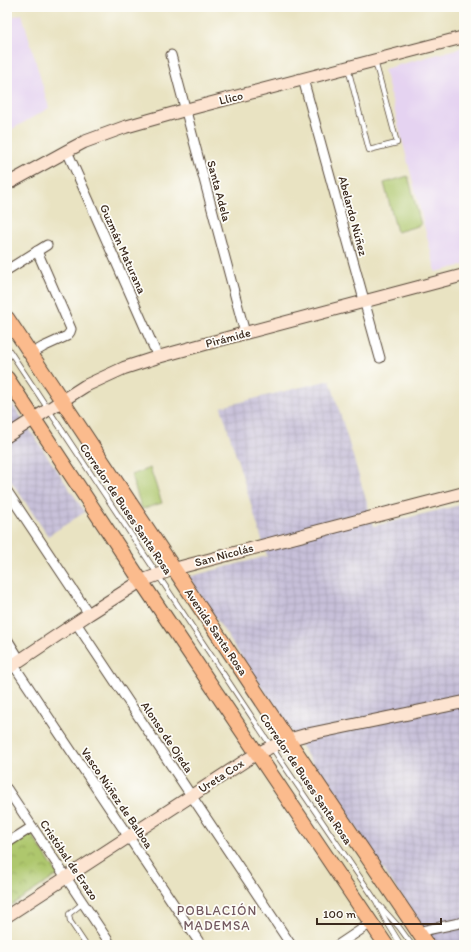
<svg xmlns="http://www.w3.org/2000/svg" width="471" height="952" viewBox="0 0 471 952" font-family="Itim,sans-serif">
<style>
.built{fill:#e5d3f1}
.industrial{fill:url(#industrial-grid)}
.grass{fill:#aec76d;stroke:#747846}
.park{fill:url(#park-crowns);stroke:#747846}
.lines{fill:none;stroke-linecap:round;stroke-linejoin:round}
.lane-casing{stroke:#554637;stroke-width:6}
.street-casing{stroke:#554637;stroke-width:11}
.secondary-casing{stroke:#554637;stroke-width:14}
.primary-casing{stroke:#554637;stroke-width:16}
.lane{stroke:#fff;stroke-width:4.5}
.street{stroke:#fff;stroke-width:9}
.secondary{stroke:#fde4d1;stroke-width:12}
.primary{stroke:#fbbb8d;stroke-width:14}
.labels{text-anchor:middle;stroke-width:3.5;stroke-linejoin:round;paint-order:stroke}
.street-label{font-size:12px;fill:#3b2a1e;stroke:#fdfcf7}
.neighbourhood-label{font-size:13px;letter-spacing:1px;fill:#73595f;stroke:#fdfcf7}
</style>
<defs>
<pattern id="industrial-grid" width="8" height="8" patternUnits="userSpaceOnUse"><rect width="8" height="8" fill="#c7c0d9"/><path d="M0 4h8M4 0v8" fill="none" stroke="#aca5ba"/></pattern>
<pattern id="park-crowns" width="20" height="18" patternUnits="userSpaceOnUse"><rect width="20" height="18" fill="#aec76d"/><path d="M2 6a3 3 0 1 1 6 0M12 15a3 3 0 1 1 6 0" fill="none" stroke="#8fa259"/></pattern>
</defs>
<rect width="100%" height="100%" fill="#fdfcf7"/>
<filter id="ink" filterUnits="userSpaceOnUse"><feTurbulence type="fractalNoise" baseFrequency=".025" numOctaves="2"/><feDisplacementMap in="SourceGraphic" scale="8" xChannelSelector="R" yChannelSelector="G"/><feConvolveMatrix kernelMatrix="1 2 1 2 8 2 1 2 1" color-interpolation-filters="sRGB"/></filter>
<filter id="wash" filterUnits="userSpaceOnUse"><feTurbulence type="fractalNoise" baseFrequency=".012" numOctaves="4" result="noise"/><feDisplacementMap in="SourceGraphic" scale="16" xChannelSelector="R" yChannelSelector="G"/><feGaussianBlur stdDeviation="0.9" result="paint"/><feColorMatrix in="noise" values="0 0 0 0 0 0 0 0 0 0 0 0 0 0 0 0 0 1.4 0 .05"/><feComposite in="paint" operator="in"/></filter>
<g filter="url(#wash)">
<rect width="100%" height="100%" fill="#e9e3c2"/>
<!-- built -->
<g class="built">
<path d="M22 14 49 108 7 132V18Z"/>
<path d="M464 47V265L436 272 384 69Z"/>
</g>
<!-- industrial -->
<g class="industrial">
<path d="M330 380 374 526 464 504V945H434L188 577 267 556 221 407Z"/>
<path d="M7 396 85 512 48 536 7 475Z"/>
</g>
<!-- grass -->
<g class="grass">
<path d="M408 176 421 225 397 232 384 183Z"/>
<path d="M150 468 162 503 142 509 131 475Z"/>
</g>
<!-- park -->
<path class="park" d="M30 832 58 875 7 908V847Z"/>
</g>
<g filter="url(#ink)">
<g class="lines">
<!-- lane casing -->
<g class="lane-casing">
<g id="lane">
<path d="M348 68 369 150 397 143 375 61"/>
<path d="M7 347 281 761 376 901 385 919 401 945"/>
<path d="M461 703 464 719"/>
<path d="M83 903 69 914 70 921 86 945"/>
<path d="M380 906 399 927 412 945"/>
</g>
</g>
<!-- street casing -->
<g class="street-casing">
<g id="street">
<path d="M171 55 245 333"/>
<path d="M303 79 380 358"/>
<path d="M67 151 158 357"/>
<path d="M7 270 47 245"/>
<path d="M31 354 43 347 67 336 70 332 71 329 37 251"/>
<path d="M7 491 89 614"/>
<path d="M76 623 291 945"/>
<path d="M7 639 20 660"/>
<path d="M13 664 201 945"/>
<path d="M7 789 111 945"/>
<path d="M7 843 32 827"/>
<path d="M417 932 464 922"/>
<path d="M338 945 371 923"/>
</g>
</g>
<!-- secondary casing -->
<g class="secondary-casing">
<g id="secondary">
<path d="M7 184 67 151 84 142 125 127 185 110 464 37"/>
<path d="M7 436 85 386 124 368 158 357 245 333 464 275"/>
<path d="M7 669 89 614 141 581 174 569 185 566 464 493"/>
<path d="M7 916 248 759C266 748 285 740 305 735L464 702"/>
</g>
</g>
<!-- primary casing -->
<g class="primary-casing">
<g id="primary">
<path d="M7 318 288 740 427 945"/>
<path d="M7 378 141 581 386 945"/>
</g>
</g>
<!-- lane -->
<use href="#lane" class="lane"/>
<!-- street -->
<use href="#street" class="street"/>
<!-- secondary -->
<use href="#secondary" class="secondary"/>
<!-- primary -->
<use href="#primary" class="primary"/>
</g>
</g>
<g class="labels">
<!-- street labels -->
<g class="street-label">
<text transform="translate(231 98) rotate(-14)" y="4">Llico</text>
<text transform="translate(219 191) rotate(75)" y="4">Santa Adela</text>
<text transform="translate(353 216) rotate(75)" y="4">Abelardo Núñez</text>
<text transform="translate(123 249) rotate(66)" y="4">Guzmán Maturana</text>
<text transform="translate(228 338) rotate(-15)" y="4">Pirámide</text>
<text transform="translate(126 509) rotate(56)" y="4">Corredor de Buses Santa Rosa</text>
<text transform="translate(224 555) rotate(-15)" y="4">San Nicolás</text>
<text transform="translate(216 632) rotate(56)" y="4">Avenida Santa Rosa</text>
<text transform="translate(167 737) rotate(56)" y="4">Alonso de Ojeda</text>
<text transform="translate(221 776) rotate(-33)" y="4">Ureta Cox</text>
<text transform="translate(306 779) rotate(56)" y="4">Corredor de Buses Santa Rosa</text>
<text transform="translate(117 798) rotate(56)" y="4">Vasco Núñez de Balboa</text>
<text transform="translate(69 860) rotate(56)" y="4">Cristóbal de Erazo</text>
</g>
<!-- neighbourhood labels -->
<g class="neighbourhood-label">
<text x="217" y="915">POBLACIÓN<tspan x="217" dy="15">MADEMSA</tspan></text>
</g>
</g>
<!-- margin -->
<rect width="471" height="952" fill="none" stroke="#fdfcf7" stroke-width="24"/>
<!-- scale -->
<path d="M317 918v6h124v-6" fill="none" stroke="#3b2a1e" stroke-width="2"/>
<text x="323" y="918" font-size="12" fill="#3b2a1e" stroke="#fdfcf7" stroke-width="3" paint-order="stroke">100 m</text>
</svg>
